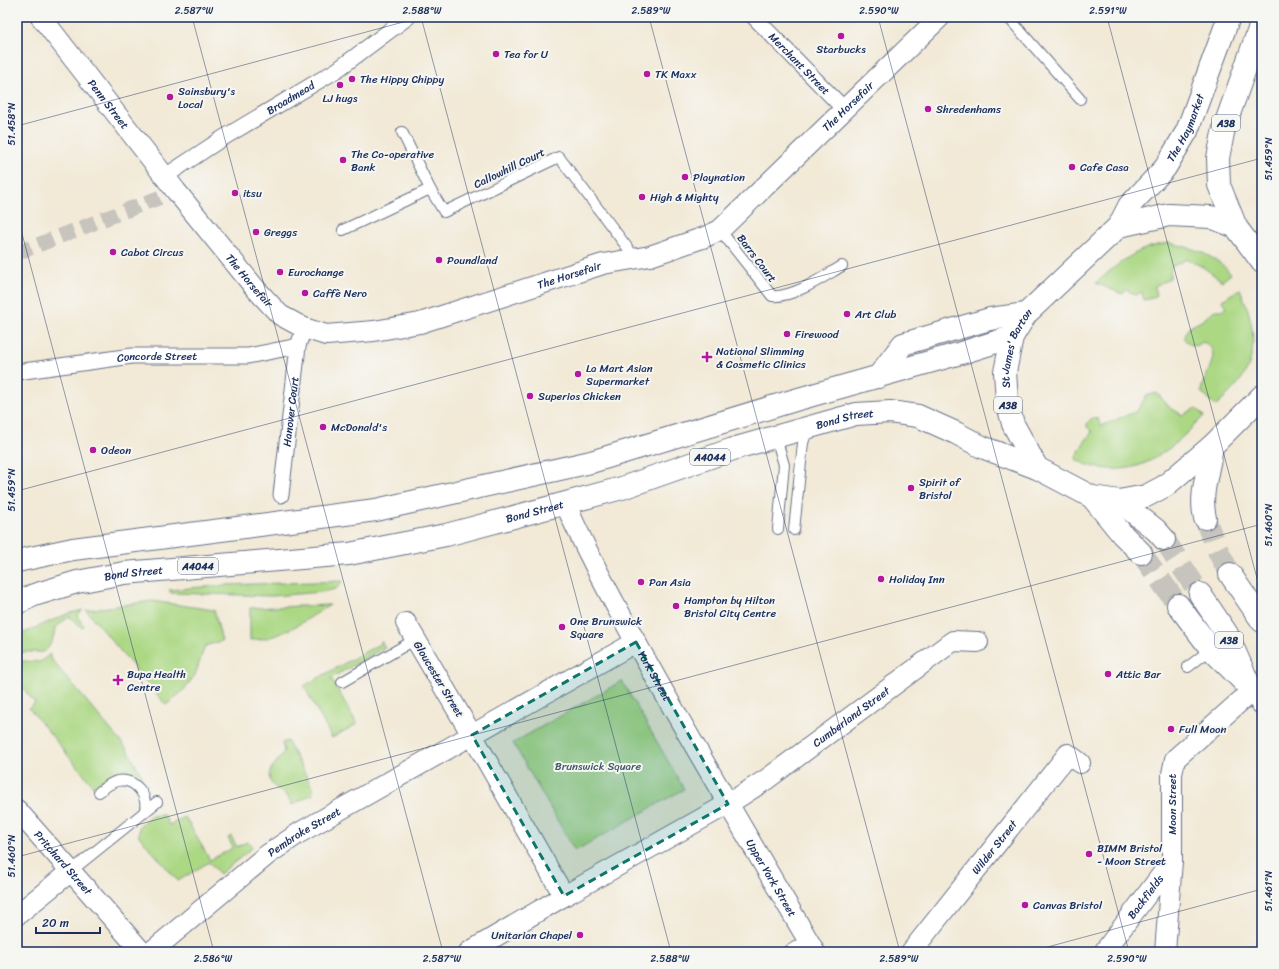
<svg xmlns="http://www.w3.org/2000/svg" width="1279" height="969" viewBox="0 0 1279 969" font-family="Sriracha,sans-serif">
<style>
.green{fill:#acd884;stroke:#648471}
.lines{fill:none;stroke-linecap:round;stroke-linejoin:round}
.pedestrian-tunnel{stroke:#c7c4be;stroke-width:15;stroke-dasharray:15 8;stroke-linecap:butt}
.primary-tunnel{stroke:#c7c4be;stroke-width:22;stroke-dasharray:22 11;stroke-linecap:butt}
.service-casing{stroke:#667088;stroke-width:12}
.pedestrian-casing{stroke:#667088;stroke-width:17}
.minor-casing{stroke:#667088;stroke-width:22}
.primary-casing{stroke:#667088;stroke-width:24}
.trunk-casing{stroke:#667088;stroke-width:24}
.service{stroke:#fff;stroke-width:10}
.pedestrian{stroke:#fff;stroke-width:15}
.minor{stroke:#fff;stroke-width:20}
.primary{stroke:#fff;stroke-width:22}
.trunk{stroke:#fff;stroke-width:22}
.marked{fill:#0f766e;fill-opacity:0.2;stroke:#0f766e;stroke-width:3;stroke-dasharray:8 5;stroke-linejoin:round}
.ticks{fill:none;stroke:#1b2f5e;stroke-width:1;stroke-opacity:0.45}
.poi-dot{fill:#b5179e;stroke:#f6f6f2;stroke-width:1.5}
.labels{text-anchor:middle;stroke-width:4;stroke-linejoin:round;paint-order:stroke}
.shield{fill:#f6f6f2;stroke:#5d6b8a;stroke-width:1}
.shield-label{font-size:10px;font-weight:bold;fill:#1b2f5e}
.poi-label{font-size:11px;fill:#1b2f5e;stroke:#f6f6f2;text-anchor:start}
.street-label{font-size:11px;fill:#1b2f5e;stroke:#f6f6f2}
.park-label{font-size:11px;fill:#3f5968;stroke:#f6f6f2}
.neatline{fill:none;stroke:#1b2f5e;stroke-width:1.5}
.ticks-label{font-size:10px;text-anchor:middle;fill:#1b2f5e}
</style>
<rect width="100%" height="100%" fill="#f6f6f2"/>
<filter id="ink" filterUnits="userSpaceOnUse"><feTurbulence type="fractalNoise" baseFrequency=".025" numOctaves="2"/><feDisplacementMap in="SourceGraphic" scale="8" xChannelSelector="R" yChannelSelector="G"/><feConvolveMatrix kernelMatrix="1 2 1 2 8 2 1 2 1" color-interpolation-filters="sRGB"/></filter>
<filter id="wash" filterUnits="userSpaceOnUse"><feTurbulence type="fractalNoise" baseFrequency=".012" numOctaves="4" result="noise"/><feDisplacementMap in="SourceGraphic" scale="16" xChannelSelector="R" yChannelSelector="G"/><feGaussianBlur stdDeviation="0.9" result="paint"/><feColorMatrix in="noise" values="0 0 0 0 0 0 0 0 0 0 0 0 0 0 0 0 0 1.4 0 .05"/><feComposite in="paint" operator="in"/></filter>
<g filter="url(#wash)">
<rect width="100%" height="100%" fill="#f2e9d6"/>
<!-- green -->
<g class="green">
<path d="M1169 243C1194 248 1215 255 1231 274L1222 281 1203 267 1187 259 1171 267 1170 278 1155 286 1156 297 1144 300 1142 292 1136 295 1127 290 1122 294 1096 283C1120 262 1137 247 1169 243Z"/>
<path d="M1240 289C1254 321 1262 358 1235 387 1229 394 1222 400 1215 406L1201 392C1202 375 1226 352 1203 342L1196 346 1189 344 1184 339C1185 326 1193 326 1203 320 1207 317 1210 313 1215 310H1224L1226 307 1222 300Z"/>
<path d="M1157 393 1171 409 1183 415 1196 408 1204 416C1177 442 1151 472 1110 469 1097 468 1086 466 1075 459L1083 444 1092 432 1087 427V423L1092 418 1098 419 1101 426 1137 411 1146 396Z"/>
<path d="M343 581 336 589 321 592 272 596 171 593 169 590 225 585Z"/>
<path d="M152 601 214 610 222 641 205 646 195 675 183 691 166 705 86 610Z"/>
<path d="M330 605C305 620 280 640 250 640V608Z"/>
<path d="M83 610 77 616 84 626 82 628 70 617H68L55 628C54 638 51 646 44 652H20L17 647V636L67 614Z"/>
<path d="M381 641 385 647 331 678 357 724 332 738 304 686 381 643Z"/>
<path d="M50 654V658L127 749 142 776 138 779C120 764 109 775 94 787L29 708 35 703 17 681V662L22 661 40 662Z"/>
<path d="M622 681 684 789 575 851 513 743Z"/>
<path d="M287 741 314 790 312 791 313 794 292 805C290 802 288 796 285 794 276 788 265 783 271 769 275 763 281 758 284 751L282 743Z"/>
<path d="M164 815 169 825 185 817 210 860 231 849 232 846 228 838 231 836 237 847 247 842 251 844 252 848 220 874 209 862 178 881 139 836V827L150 816Z"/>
</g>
</g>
<g filter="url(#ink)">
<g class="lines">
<!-- pedestrian-tunnel -->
<path class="pedestrian-tunnel" d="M17 253 176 191"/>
<!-- primary-tunnel -->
<g class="primary-tunnel">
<path d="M1205 518 1214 543 1230 574"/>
<path d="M1164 539 1200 594"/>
<path d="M1141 553 1178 605"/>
</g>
<!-- service casing -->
<g class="service-casing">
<g id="service">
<path d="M1008 17 1080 99"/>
<path d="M402 132 430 189"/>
<path d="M343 230 430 189 444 212 559 157 636 259"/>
<path d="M720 230 772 296C793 298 823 277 842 266"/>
<path d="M776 437 784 465 778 529"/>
<path d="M794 530 803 443 808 427"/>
<path d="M1188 667 1211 649"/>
<path d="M342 682 416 639"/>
<path d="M99 792C104 788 110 783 117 781 135 777 150 797 144 813"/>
<path d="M71 871 157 802"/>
<path d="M787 952 808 939"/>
</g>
</g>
<!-- pedestrian casing -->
<g class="pedestrian-casing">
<g id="pedestrian">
<path id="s1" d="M754 17 845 110"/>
<path id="s2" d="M170 173 223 138 337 70 408 17"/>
<path id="s3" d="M17 372 132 356H248L298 346"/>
<path id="s4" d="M281 495 298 346 301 337"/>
</g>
</g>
<!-- minor casing -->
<g class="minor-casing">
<g id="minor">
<path id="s5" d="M41 17 176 191 255 288 280 315 304 328 326 335 374 331 420 323 603 264 650 256 705 237 720 230 940 17"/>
<path id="s6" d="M565 503C594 569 630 632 666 696 715 782 765 867 815 952"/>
<path id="s7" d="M636 642 472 735 564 896 728 804 767 779 953 641 978 642"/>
<path id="s8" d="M17 810 142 952"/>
<path d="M17 915 71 871"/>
<path id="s9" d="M151 952 267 855 299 833 472 735 406 623"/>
<path d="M469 952 564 896"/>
<path id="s10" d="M911 952 1068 754 1080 763"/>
<path id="s11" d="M1104 952 1172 861"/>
<path id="s12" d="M1165 952 1172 861V774L1175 759 1252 691"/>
</g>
</g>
<!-- primary casing -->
<g class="primary-casing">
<g id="primary">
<path id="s13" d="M1119 226 1129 206 1165 168 1187 131 1229 17"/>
<path d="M1236 227 1219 185 1218 158 1224 128 1262 21"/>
<path d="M1092 497 1122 534 1141 553"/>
<path d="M1119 501 1156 530 1164 539"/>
<path d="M1205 518C1199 495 1209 470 1212 446"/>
<path d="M1230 574 1262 621"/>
<path d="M1200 594 1227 634 1252 691 1262 703"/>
<path d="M1178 605 1211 649 1243 681"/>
</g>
</g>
<!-- trunk casing -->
<g class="trunk-casing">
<g id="trunk">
<path d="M878 377 903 344 990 319 1026 314"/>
<path id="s14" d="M1037 468 1013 424 1007 401 1005 372 1012 337 1026 314 1119 226 1169 215 1211 217 1236 227 1262 262"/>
<path d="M17 561 73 549 376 510 591 462 795 400 961 353 1012 337"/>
<path id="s15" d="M17 603 34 595 77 582 124 573 349 554 446 535 622 488 736 448 856 414 890 412 918 416 956 433 982 447 1037 468 1092 497 1119 501 1146 496 1165 486 1212 446 1262 396"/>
</g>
</g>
<!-- service -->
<use href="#service" class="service"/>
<!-- pedestrian -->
<use href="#pedestrian" class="pedestrian"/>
<!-- minor -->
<use href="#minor" class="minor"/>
<!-- primary -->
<use href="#primary" class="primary"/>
<!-- trunk -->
<use href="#trunk" class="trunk"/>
</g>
</g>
<!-- marked area -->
<path class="marked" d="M636 642 728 804 564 896 472 735Z"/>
<!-- ticks -->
<path class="ticks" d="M192 17 443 952M421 17 671 952M649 17 900 952M878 17 1129 952M1107 17 1262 597M17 126 422 17M17 215 214 952M17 491 1262 158M17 857 1262 524M1029 952 1262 889"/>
<!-- markers -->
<g class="poi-dot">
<circle cx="841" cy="36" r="4"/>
<circle cx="496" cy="54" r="4"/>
<circle cx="647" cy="74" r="4"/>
<circle cx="352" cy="79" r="4"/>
<circle cx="340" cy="85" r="4"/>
<circle cx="170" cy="97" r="4"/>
<circle cx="928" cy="109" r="4"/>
<circle cx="343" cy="160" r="4"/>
<circle cx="1072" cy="167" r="4"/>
<circle cx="685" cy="177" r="4"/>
<circle cx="235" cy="193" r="4"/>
<circle cx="642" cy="197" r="4"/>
<circle cx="256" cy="232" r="4"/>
<circle cx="113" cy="252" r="4"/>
<circle cx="439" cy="260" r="4"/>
<circle cx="280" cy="272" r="4"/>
<circle cx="305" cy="293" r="4"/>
<circle cx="847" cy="314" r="4"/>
<circle cx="787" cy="334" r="4"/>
<path d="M705 351h4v4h4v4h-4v4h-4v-4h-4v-4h4z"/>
<circle cx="578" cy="374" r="4"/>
<circle cx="530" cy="396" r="4"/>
<circle cx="323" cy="427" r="4"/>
<circle cx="93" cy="450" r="4"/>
<circle cx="911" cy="488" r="4"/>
<circle cx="881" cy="579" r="4"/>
<circle cx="641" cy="582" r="4"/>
<circle cx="676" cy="606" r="4"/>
<circle cx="562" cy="627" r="4"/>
<circle cx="1108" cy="674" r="4"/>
<path d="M116 674h4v4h4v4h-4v4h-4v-4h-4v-4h4z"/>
<circle cx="1171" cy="729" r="4"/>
<circle cx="1089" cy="854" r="4"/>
<circle cx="1025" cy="905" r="4"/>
<circle cx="580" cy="935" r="4"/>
</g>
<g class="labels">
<!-- shield labels -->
<g class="shield">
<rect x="1212" y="115" width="28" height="16" rx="3"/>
<rect x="994" y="397" width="28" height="16" rx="3"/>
<rect x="690" y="449" width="40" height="16" rx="3"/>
<rect x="178" y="558" width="40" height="16" rx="3"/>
<rect x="1215" y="632" width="28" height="16" rx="3"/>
</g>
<g class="shield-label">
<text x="1226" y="127">A38</text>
<text x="1008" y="409">A38</text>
<text x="710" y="461">A4044</text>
<text x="198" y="570">A4044</text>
<text x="1229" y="644">A38</text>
</g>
<!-- poi labels -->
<g class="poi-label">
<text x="841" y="53" text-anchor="middle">Starbucks</text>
<text x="504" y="58">Tea for U</text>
<text x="655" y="78">TK Maxx</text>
<text x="360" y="83">The Hippy Chippy</text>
<text x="178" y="95">Sainsbury's<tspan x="178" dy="13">Local</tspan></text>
<text x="340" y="102" text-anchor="middle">LJ hugs</text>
<text x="936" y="113">Shredenhams</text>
<text x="351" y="158">The Co-operative<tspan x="351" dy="13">Bank</tspan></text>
<text x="1080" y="171">Cafe Casa</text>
<text x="693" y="181">Playnation</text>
<text x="243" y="197">itsu</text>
<text x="650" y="201">High &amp; Mighty</text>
<text x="264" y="236">Greggs</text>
<text x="121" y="256">Cabot Circus</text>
<text x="447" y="264">Poundland</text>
<text x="288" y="276">Eurochange</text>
<text x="313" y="297">Caffè Nero</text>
<text x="855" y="318">Art Club</text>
<text x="795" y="338">Firewood</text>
<text x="716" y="355">National Slimming<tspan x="716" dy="13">&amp; Cosmetic Clinics</tspan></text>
<text x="586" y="372">La Mart Asian<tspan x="586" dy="13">Supermarket</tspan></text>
<text x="538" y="400">Superios Chicken</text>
<text x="331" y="431">McDonald's</text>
<text x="101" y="454">Odeon</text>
<text x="919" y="486">Spirit of<tspan x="919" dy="13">Bristol</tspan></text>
<text x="889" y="583">Holiday Inn</text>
<text x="649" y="586">Pan Asia</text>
<text x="684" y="604">Hampton by Hilton<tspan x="684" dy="13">Bristol City Centre</tspan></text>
<text x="570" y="625">One Brunswick<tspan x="570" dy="13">Square</tspan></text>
<text x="127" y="678">Bupa Health<tspan x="127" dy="13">Centre</tspan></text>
<text x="1116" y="678">Attic Bar</text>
<text x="1179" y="733">Full Moon</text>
<text x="1097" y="852">BIMM Bristol<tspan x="1097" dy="13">- Moon Street</tspan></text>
<text x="1033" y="909">Canvas Bristol</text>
<text x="572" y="939" text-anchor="end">Unitarian Chapel</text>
</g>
<!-- street labels -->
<g class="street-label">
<text dy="4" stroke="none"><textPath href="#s1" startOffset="65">Merchant Street</textPath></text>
<text dy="4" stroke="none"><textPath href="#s2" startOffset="142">Broadmead</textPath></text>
<text dy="4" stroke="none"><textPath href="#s5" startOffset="110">Penn Street</textPath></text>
<text dy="4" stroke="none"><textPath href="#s5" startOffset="1020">The Horsefair</textPath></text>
<text dy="4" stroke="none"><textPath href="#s13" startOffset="120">The Haymarket</textPath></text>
<text transform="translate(509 168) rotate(-26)" y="4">Callowhill Court</text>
<text transform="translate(757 258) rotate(53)" y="4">Barrs Court</text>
<text dy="4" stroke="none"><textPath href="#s5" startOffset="684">The Horsefair</textPath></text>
<text dy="4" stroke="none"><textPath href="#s5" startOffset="336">The Horsefair</textPath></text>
<text dy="4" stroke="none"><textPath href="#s14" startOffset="129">St James' Barton</textPath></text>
<text dy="4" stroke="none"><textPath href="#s3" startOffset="141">Concorde Street</textPath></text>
<text dy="4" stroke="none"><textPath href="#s4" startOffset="84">Hanover Court</textPath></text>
<text dy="4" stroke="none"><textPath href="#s15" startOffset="852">Bond Street</textPath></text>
<text dy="4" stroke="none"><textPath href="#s15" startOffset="528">Bond Street</textPath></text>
<text dy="4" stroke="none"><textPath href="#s15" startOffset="121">Bond Street</textPath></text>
<text dy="4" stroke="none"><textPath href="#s6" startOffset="195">York Street</textPath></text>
<text transform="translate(439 679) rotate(59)" y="4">Gloucester Street</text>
<text dy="4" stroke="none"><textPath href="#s7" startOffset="713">Cumberland Street</textPath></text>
<text dy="4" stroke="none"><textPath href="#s12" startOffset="148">Moon Street</textPath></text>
<text dy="4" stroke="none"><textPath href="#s9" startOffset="195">Pembroke Street</textPath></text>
<text dy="4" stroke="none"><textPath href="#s10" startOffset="134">Wilder Street</textPath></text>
<text dy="4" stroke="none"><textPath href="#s8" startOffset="70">Pritchard Street</textPath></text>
<text dy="4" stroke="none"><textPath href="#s6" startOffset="428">Upper York Street</textPath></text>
<text dy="4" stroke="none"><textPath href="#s11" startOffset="69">Backfields</textPath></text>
</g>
<!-- park labels -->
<g class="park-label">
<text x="598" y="770">Brunswick Square</text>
</g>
</g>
<!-- margin -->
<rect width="1279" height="969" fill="none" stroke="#f6f6f2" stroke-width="44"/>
<!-- scale -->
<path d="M36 927v6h64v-6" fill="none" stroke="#1b2f5e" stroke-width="2"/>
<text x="42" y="927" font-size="12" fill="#1b2f5e" stroke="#f6f6f2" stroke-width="3" paint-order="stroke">20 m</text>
<rect x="22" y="22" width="1235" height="925" class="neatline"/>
<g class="ticks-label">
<text x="194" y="14">2.587°W</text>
<text x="422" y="14">2.588°W</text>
<text x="651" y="14">2.589°W</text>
<text x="879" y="14">2.590°W</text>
<text x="1108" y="14">2.591°W</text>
<text transform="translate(11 124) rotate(-90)" y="4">51.458°N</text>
<text transform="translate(1268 159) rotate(-90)" y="4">51.459°N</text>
<text transform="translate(11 490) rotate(-90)" y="4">51.459°N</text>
<text transform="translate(1268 525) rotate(-90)" y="4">51.460°N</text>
<text transform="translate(11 856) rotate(-90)" y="4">51.460°N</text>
<text transform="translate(1268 891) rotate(-90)" y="4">51.461°N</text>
<text x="213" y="962">2.586°W</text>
<text x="442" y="962">2.587°W</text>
<text x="670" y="962">2.588°W</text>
<text x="899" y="962">2.589°W</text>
<text x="1127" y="962">2.590°W</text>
</g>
</svg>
